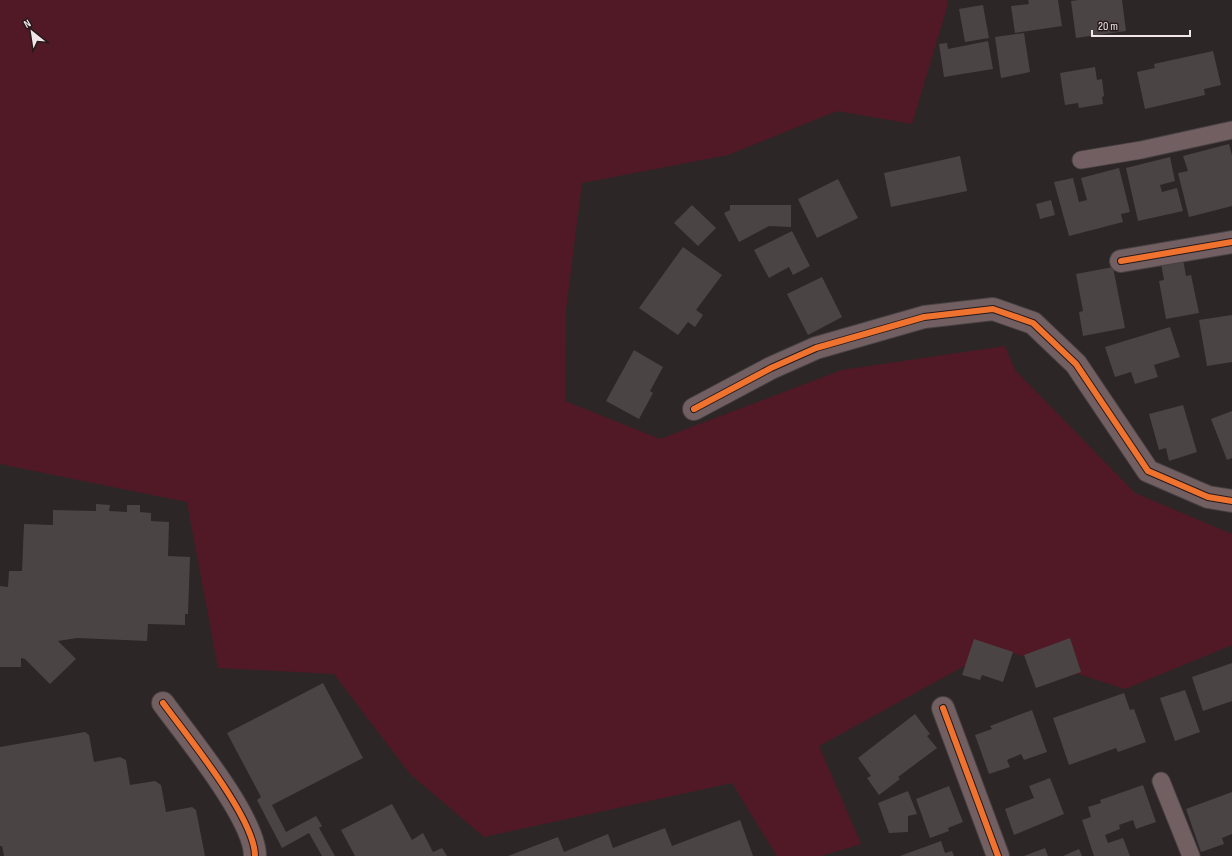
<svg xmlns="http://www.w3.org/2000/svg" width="1232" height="856" viewBox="0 0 1232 856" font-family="'Sofia Sans Condensed',sans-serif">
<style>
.green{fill:#511926}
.building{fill:#4a4445}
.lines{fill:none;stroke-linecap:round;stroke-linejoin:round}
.lane-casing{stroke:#484243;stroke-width:19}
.street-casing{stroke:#484243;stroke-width:24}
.lane{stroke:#725f62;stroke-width:17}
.street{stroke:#725f62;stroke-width:22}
.cycleway-casing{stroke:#26191b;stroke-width:8}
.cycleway{stroke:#ef722f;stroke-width:6}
</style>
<rect width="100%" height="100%" fill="#2d2627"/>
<!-- green -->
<path class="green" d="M0 0H947L948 4 912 124 837 111 728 155 582 183 566 310 565 401 660 439 842 370 1005 346 1015 370 1135 493 1232 534V645L1125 689 997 648 819 746 861 844 821 856H777L732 783 484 837 410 774 334 674 218 668 187 502 0 464Z"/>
<!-- building -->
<g class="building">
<path d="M1028 0H1058L1062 26 1015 33 1011 6 1029 4Z"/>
<path d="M1079 0H1122L1126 31 1076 38 1071 1Z"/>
<path d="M983 5 989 38 965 42 959 9Z"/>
<path d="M1024 33 1030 72 1001 78 995 37Z"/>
<path d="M988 41 993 69 944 77 939 44 947 43 948 49Z"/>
<path d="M1213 51 1221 85 1204 89 1205 95 1145 109 1137 72 1155 68 1154 64Z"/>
<path d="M1095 67 1097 80 1102 79 1104 96 1102 97 1103 104 1079 108 1078 103 1065 105 1060 73Z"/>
<path d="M1229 144 1232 155V206L1189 217 1178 173 1188 171 1183 156Z"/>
<path d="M960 156 967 191 891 207 884 173Z"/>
<path d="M1170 157 1175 181 1160 185 1162 192 1177 188 1183 211 1138 221 1126 168Z"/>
<path d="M1119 168 1130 212 1121 214 1123 222 1069 236 1054 182 1073 178 1079 202 1087 200 1081 178Z"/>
<path d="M838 179 858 218 817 238 798 199Z"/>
<path d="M1051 200 1055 215 1040 219 1036 204Z"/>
<path d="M692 205 716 228 698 246 674 223Z"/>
<path d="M730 205H791V227L769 226 739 242 724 213 730 210Z"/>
<path d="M792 231 810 266 793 275 789 267 769 278 754 250Z"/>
<path d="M683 247 722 275 696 310 703 315 695 327 688 322 678 335 639 308Z"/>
<path d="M1183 259 1186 276 1191 275 1199 313 1166 319 1159 281 1164 280 1161 263Z"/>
<path d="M1113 267 1125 328 1083 336 1079 312 1083 311 1076 274Z"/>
<path d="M822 277 842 317 808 335 787 294Z"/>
<path d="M1232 315V362L1207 366 1199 320Z"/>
<path d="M1170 327 1180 357 1154 365 1158 377 1135 384 1131 372 1115 377 1105 347Z"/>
<path d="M634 350 663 367 650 391 653 393 639 419 606 401Z"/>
<path d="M1183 405 1197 452 1169 461 1166 448 1159 450 1149 414Z"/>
<path d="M1232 411V458L1227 460 1211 419Z"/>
<path d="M96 504 110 505 109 511 127 512V505H140V512L151 513V521L169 522 168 556 190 557 188 614H185V625L148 624 147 641 77 638 58 641 76 659 50 684 25 659 21 658V667H0V586L8 587 9 571H22L24 524 53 525V510L96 511Z"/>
<path d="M1070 638 1081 672 1036 688 1024 655Z"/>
<path d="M974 639 1013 652 1003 682 982 675 980 680 962 675Z"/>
<path d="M1232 663V701L1203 711 1192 677Z"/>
<path d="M323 683 363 758 272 805 286 832 316 816 322 826 319 828 335 856H322L309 833 282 848 257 800 261 797 227 733Z"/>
<path d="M1185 690 1200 732 1175 741 1160 698Z"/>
<path d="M1124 693 1130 710 1134 709 1146 742 1118 752 1116 748 1069 765 1053 718Z"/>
<path d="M1032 710 1047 752 1024 760 1021 754 1007 760 1010 767 989 774 975 735 992 729 990 726Z"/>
<path d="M915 714 930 734 927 736 937 748 898 777 900 779 879 795 867 778 871 776 858 758Z"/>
<path d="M85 732 89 735 94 762 120 757 126 760 130 785 155 781 161 785 166 812 192 807 196 810 205 856H4L2 846H0V747Z"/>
<path d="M1050 778 1064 814 1014 835 1005 809 1034 798 1029 786Z"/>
<path d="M1143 785 1156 822 1136 829 1133 820 1119 825 1120 829 1105 835 1108 843 1123 838 1130 856H1094L1082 820 1091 817 1088 807 1101 803 1100 800Z"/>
<path d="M949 786 963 822 948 828 949 831 930 838 916 799Z"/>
<path d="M908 791 917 814 908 816V832L889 833 878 803Z"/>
<path d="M1232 792V834L1222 838 1224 844 1201 852 1186 809Z"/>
<path d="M392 804 412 840 423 833 433 852 442 848 447 856H355L341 830Z"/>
<path d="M740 820 753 856H508L558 837 564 852 608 834 613 848 665 828 672 846Z"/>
<path d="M941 841 945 853 952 851 954 856H900Z"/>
<path d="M1045 848 1048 856H1024Z"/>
<path d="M1079 849 1082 856H1063Z"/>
</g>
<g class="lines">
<!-- lane casing -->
<g class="lane-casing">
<g id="lane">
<path d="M1081 160 1141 150 1232 130"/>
<path d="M1161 781 1191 856"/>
</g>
</g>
<!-- street casing -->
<g class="street-casing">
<g id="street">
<path d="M1121 261 1232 242"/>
<path d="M694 409 771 368 816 348 924 317 993 309 1033 323 1076 364 1148 471 1208 497 1232 501"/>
<path d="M163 703C187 736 255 818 255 856"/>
<path d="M943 708 998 856"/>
</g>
</g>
<!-- lane -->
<use href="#lane" class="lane"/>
<!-- street -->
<use href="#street" class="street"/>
<!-- cycleway casing -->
<g class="cycleway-casing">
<g id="cycleway">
<path d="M1121 261 1232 242"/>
<path d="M694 409 771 368 816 348 924 317 993 309 1033 323 1076 364 1148 471 1208 497 1232 501"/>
<path d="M163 703C187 736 255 818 255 856"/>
<path d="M943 708 998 856"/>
</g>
</g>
<!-- cycleway -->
<use href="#cycleway" class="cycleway"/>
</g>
<!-- north arrow -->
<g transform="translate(32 32) rotate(330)" stroke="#26191b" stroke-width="3" paint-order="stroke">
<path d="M0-3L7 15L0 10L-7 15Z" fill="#f1e7e8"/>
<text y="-6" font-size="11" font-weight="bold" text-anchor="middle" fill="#f1e7e8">N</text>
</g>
<!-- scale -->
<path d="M1092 30v6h98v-6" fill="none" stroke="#f1e7e8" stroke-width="2"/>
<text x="1098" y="30" font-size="12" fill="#f1e7e8" stroke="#26191b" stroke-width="3" paint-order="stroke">20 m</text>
</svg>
